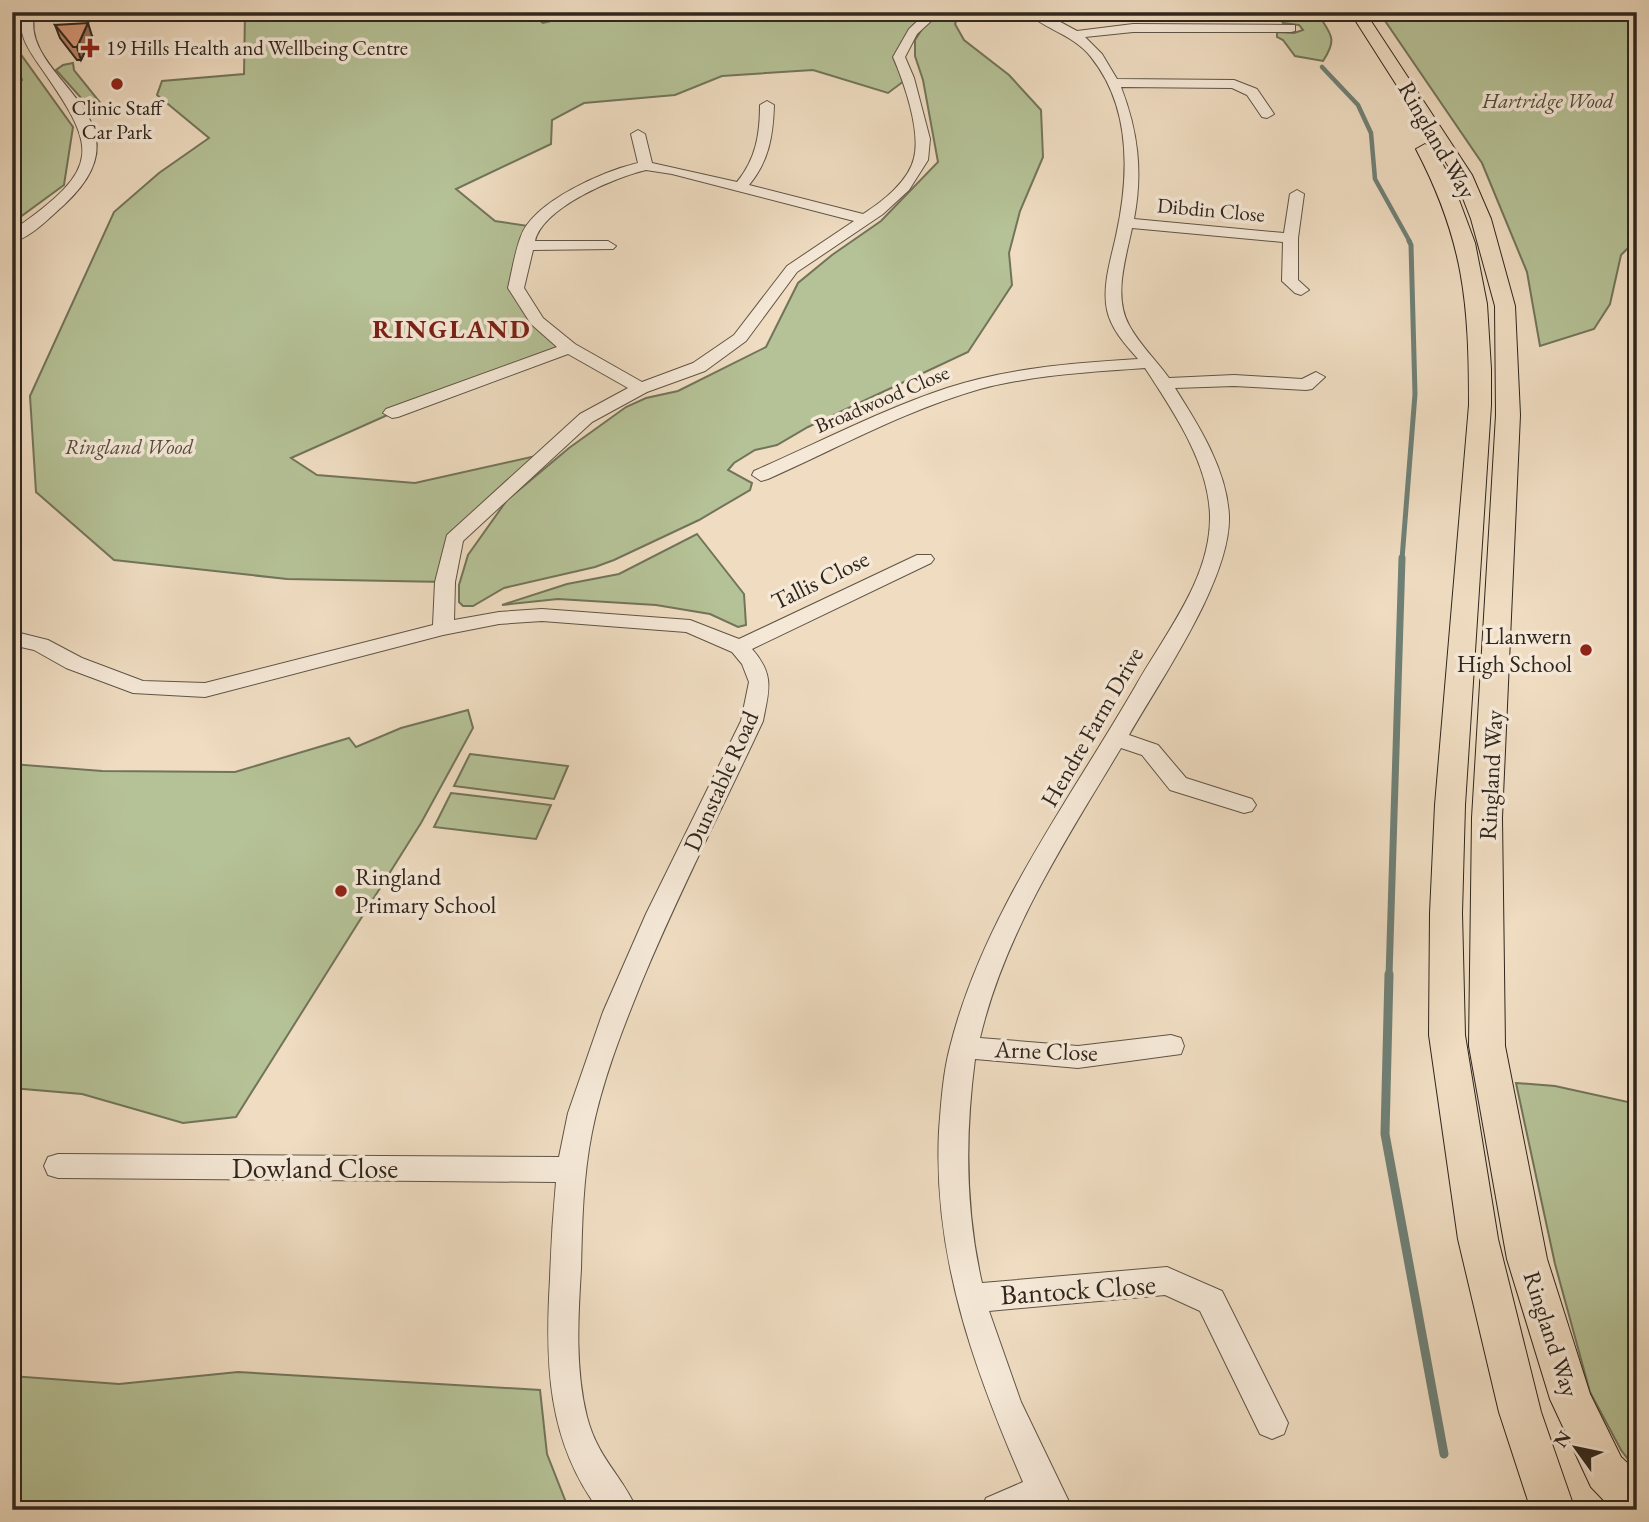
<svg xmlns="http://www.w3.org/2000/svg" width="1649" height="1522" viewBox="0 0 1649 1522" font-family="'EB Garamond',serif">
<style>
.green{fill:#b5c196;stroke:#72745a;stroke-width:2}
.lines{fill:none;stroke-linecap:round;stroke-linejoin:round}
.stream-far3{stroke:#6f8076;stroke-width:4.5}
.stream-far2{stroke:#6f8076;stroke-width:5}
.stream-far1{stroke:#6f8076;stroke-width:7}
.stream{stroke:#6f8076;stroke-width:9}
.minor-casing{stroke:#5f5446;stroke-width:2}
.major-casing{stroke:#2f261d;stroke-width:2}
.minor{fill:#f5e8d7;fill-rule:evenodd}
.major{fill:#efdcc1;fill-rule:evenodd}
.wall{fill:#be876b;stroke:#2f261d;stroke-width:2}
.shaded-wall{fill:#9b6e57;stroke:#2f261d;stroke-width:2}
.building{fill:#dd9d7c;stroke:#2f261d;stroke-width:2}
.poi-dot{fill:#8f2418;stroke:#f5e8d7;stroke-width:2.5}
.labels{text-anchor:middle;stroke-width:7;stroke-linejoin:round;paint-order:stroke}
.far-poi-label{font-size:21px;fill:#2f261d;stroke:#f5e8d7;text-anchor:start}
.far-park-label{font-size:21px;font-style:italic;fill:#504d3b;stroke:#f5e8d7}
.far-street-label{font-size:21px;fill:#2f261d;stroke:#f5e8d7}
.street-label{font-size:24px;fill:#2f261d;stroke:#f5e8d7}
.poi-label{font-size:24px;fill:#2f261d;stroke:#f5e8d7;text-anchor:end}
.far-district-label{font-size:26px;font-weight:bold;letter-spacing:2px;fill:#7a1f14;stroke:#f5e8d7}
.near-street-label{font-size:28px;fill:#2f261d;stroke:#f5e8d7}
</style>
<rect width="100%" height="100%" fill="#efdcc1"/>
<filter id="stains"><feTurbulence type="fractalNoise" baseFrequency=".00286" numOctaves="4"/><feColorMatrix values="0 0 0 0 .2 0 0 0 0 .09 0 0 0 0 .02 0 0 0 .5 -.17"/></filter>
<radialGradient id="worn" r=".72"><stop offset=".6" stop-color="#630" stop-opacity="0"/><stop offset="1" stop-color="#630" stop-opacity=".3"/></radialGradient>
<!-- green -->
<g class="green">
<path d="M245 12H527L543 23 589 12H935L920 22 899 57 908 78 888 93 813 70 722 76 675 95 584 103 552 120 551 144 456 189 495 221 535 227 516 288 569 348 392 413 291 458 317 475 415 483 549 453 454 539 445 582 287 579 114 560 36 492 30 396 114 212 159 173 209 138 157 95 162 81 244 74Z"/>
<path d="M942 12H960L955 24 964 40 1009 75 1041 110 1043 157 1020 211 1009 253 1012 285 968 352 808 427 777 445 755 450 734 463 728 470 752 483 750 490 699 520 614 560 595 567 504 588 473 606H463L459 602V585L468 555 507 500 569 448 626 407 646 398 678 391 766 347 798 283 832 255 881 221 938 162 923 80 915 56V40L924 26Z"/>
<path d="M1289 12 1318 14C1331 35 1338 38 1323 61L1295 56 1283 40 1277 37V32L1294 33 1303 30 1299 25 1283 23 1279 15H1290Z"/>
<path d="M1379 12H1637V239L1621 255 1610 304 1594 329 1540 346 1527 272 1482 163Z"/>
<path d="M12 49H17L73 127 64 185 12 223V86L22 80 17 64 12 63Z"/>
<path d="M73 63 74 70 102 105 90 108 56 70 63 65Z"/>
<path d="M697 534 744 594 746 625 738 627 710 614 656 605 558 599 502 605 567 584 619 574Z"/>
<path d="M468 710 473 728 421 823 236 1117 183 1123 82 1094 12 1088V764L102 771 235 772 349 738 356 747 401 728Z"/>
<path d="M470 754 568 766 554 799 454 786Z"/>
<path d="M451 793 551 805 536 839 434 827Z"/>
<path d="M1516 1083 1555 1086 1637 1104V1471L1621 1450 1590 1392 1555 1264Z"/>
<path d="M238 1372 540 1390 547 1454 569 1510H12V1376L119 1384Z"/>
</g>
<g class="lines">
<!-- stream-far3 -->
<path class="stream-far3" d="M1322 67 1358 105 1371 133 1375 179 1410 242"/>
<!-- stream-far2 -->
<path class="stream-far2" d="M1402 559 1415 394 1411 245 1409 241"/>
<!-- stream-far1 -->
<path class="stream-far1" d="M1389 976 1402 558"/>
<!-- stream -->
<path class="stream" d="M1389 974 1385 1134 1444 1454"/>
<!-- minor casing -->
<g class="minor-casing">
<g id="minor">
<path d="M23 12H35C16 78 159 118 64 205 50 217 31 238 12 242V231C105 166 98 149 37 62 27 47 17 32 23 12Z"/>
<path d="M927 12H941L917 34 905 57 914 78 930 139 928 160 909 190 883 214 797 272 746 341 705 371 647 392 592 422 463 541 455 582 454 620 499 612 542 609 690 620 739 639 917 555H931L934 559 931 563 752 649C775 675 769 690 763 721 722 809 677 896 640 986 621 1033 602 1082 592 1132 583 1177 582 1223 581 1269 578 1318 575 1369 587 1417 598 1459 622 1475 637 1510H599C547 1441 545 1362 550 1279 551 1247 553 1214 556 1182L58 1178 48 1175 44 1166 48 1157 58 1154 559 1157 568 1113 603 1012 646 914 741 721 749 682 742 664 732 652 686 632 542 621 499 624 443 635 205 697 133 693 66 668 34 650 12 645V631L48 640 82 658 143 681 205 683 433 625 435 582 447 535 580 414 628 388 568 354 398 417 392 418 383 413 386 409 557 347 531 324 508 288C512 271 515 251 521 236 534 201 604 171 638 163L631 134 638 130 645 134 652 163 737 182C756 159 760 134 760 105L767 101 774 105C773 136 769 161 749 185L863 214C882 202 909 181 914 158 921 131 904 82 893 57L909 29ZM646 170 672 174 854 221 787 266 734 335 693 363 642 382 575 344 543 318 524 288 533 250 613 249 616 246 608 241H535C543 207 616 177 646 170Z"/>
<path d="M1026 12H1042L1077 31 1133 24 1295 25V31L1291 32H1133L1085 37 1102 54 1117 79 1234 80 1257 89 1274 114 1267 118 1262 117 1247 95 1232 88 1121 87C1138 131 1143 172 1134 219L1284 233 1290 194 1297 190 1304 194 1298 238V280L1309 290 1301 295 1295 293 1282 281 1283 242 1132 228C1126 258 1113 296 1129 325 1139 344 1156 360 1169 378L1234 375 1302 379 1316 372 1325 377 1312 389 1306 390 1234 386 1175 388C1199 426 1227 470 1229 516 1231 579 1161 679 1129 735L1158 745 1186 778 1252 799 1256 805 1252 811 1244 813 1170 790 1142 755 1121 748C1066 840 1005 932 980 1038L1078 1046 1171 1035 1181 1038 1184 1046 1181 1054 1078 1068 975 1059C965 1135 965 1208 982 1283L1167 1267 1222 1291 1288 1423 1284 1434 1272 1439 1260 1434 1200 1311 1165 1295 989 1311 1021 1402 1073 1510H981L986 1498 1023 1482C974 1369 933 1257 939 1131 941 1104 943 1073 950 1047 983 915 1068 803 1135 687 1164 635 1211 579 1210 516 1209 463 1173 411 1145 368 1090 372 1033 375 980 389 906 410 838 448 768 479L761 481 752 475 754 471C818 443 881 410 947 388 1009 368 1073 363 1138 359 1125 344 1111 329 1107 310 1102 286 1111 259 1116 236 1129 177 1132 108 1091 57 1074 35 1046 30 1026 12Z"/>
</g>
</g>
<!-- major casing -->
<g class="major-casing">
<g id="major">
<path d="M1350 12H1365L1472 175 1491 219 1515 306 1520 415 1502 818 1505 1046 1547 1259 1590 1394 1621 1457 1637 1472V1510H1613L1591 1487 1550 1399 1507 1259 1469 1046 1472 818 1496 415 1495 306 1471 219 1454 175Z"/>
<path d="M1425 144 1434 149 1452 181 1475 243 1487 304 1491 369V405L1465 805 1462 913 1465 1035 1498 1239 1541 1412 1575 1510H1531L1499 1412 1458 1239 1429 1035 1430 913 1435 805 1469 405C1469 303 1464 241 1416 149Z"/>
</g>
</g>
<!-- minor -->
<use href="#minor" class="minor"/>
<!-- major -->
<use href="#major" class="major"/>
</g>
<!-- wall -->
<path class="wall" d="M55 25 92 36 81 60H77L60 38Z"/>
<!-- shaded-wall -->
<path class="shaded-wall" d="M88 23 92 36 81 60 77 47Z"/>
<!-- building -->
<path class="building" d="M88 23 77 47H73L55 25Z"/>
<!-- markers -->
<g class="poi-dot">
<path d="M86.5 37.5h7v7h7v7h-7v7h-7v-7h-7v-7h7z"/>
<circle cx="117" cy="84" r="7"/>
<circle cx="1586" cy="650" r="7"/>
<circle cx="341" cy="891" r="7"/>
</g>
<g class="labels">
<!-- far-poi labels -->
<g class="far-poi-label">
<text x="106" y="55">19 Hills Health and Wellbeing Centre</text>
<text x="117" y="115" text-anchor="middle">Clinic Staff<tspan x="117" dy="24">Car Park</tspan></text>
</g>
<!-- far-park labels -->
<g class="far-park-label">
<text x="1548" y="108">Hartridge Wood</text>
<text x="129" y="454">Ringland Wood</text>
</g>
<!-- far-street labels -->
<g class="far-street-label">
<text transform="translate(1211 210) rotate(5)" y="7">Dibdin Close</text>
<text transform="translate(882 399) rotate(-23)" y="7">Broadwood Close</text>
</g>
<!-- street labels -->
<g class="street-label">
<text transform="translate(1437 140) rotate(60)" y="8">Ringland Way</text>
<text transform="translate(820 580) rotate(-26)" y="8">Tallis Close</text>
<text transform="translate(1092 727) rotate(-60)" y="8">Hendre Farm Drive</text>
<text transform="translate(1491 775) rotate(-87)" y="8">Ringland Way</text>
<text transform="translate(721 781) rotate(-66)" y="8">Dunstable Road</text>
<text transform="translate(1046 1051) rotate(2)" y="8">Arne Close</text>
<text transform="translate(1551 1334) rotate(72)" y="8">Ringland Way</text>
</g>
<!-- poi labels -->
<g class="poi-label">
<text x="1572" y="644">Llanwern<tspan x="1572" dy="28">High School</tspan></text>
<text x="355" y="885" text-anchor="start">Ringland<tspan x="355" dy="28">Primary School</tspan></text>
</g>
<!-- far-district labels -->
<g class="far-district-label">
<text x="452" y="338">RINGLAND</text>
</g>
<!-- near-street labels -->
<g class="near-street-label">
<text x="315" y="1178">Dowland Close</text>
<text transform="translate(1078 1289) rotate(-4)" y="10">Bantock Close</text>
</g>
</g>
<!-- margin -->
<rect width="1649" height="1522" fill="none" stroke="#efdcc1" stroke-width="42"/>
<rect x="14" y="14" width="1621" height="1494" fill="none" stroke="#2f261d" stroke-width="3.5"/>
<rect x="21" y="21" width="1607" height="1480" fill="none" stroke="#2f261d" stroke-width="2"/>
<!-- north arrow -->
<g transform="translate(1576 1448) rotate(303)" stroke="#f5e8d7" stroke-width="5" paint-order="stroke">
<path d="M0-5L12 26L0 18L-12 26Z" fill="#2f261d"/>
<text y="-10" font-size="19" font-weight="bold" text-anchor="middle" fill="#2f261d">N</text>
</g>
<rect width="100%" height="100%" filter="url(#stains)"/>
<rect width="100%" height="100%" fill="url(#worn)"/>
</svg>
